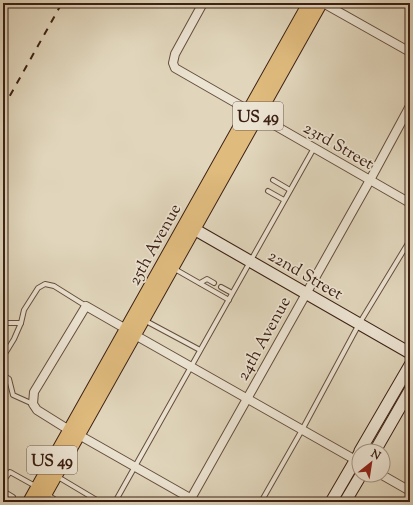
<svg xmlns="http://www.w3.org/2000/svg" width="413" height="505" viewBox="0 0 413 505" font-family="'Sorts Mill Goudy',serif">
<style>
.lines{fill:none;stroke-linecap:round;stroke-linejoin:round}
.lane-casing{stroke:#654e3e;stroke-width:6}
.street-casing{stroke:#654e3e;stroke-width:10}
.secondary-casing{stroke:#3c2014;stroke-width:13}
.primary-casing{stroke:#3c2014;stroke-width:14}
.lane{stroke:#ece4d3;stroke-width:4}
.street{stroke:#ece4d3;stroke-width:8}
.secondary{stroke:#ece4d3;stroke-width:11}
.primary{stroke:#e0bb7e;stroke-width:12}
.rail{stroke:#3c2014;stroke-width:2;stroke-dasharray:7 7;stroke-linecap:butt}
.labels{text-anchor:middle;stroke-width:3.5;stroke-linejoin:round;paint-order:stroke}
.shield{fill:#ece4d3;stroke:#715b4d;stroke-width:1}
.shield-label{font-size:16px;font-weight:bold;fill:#3c2014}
.street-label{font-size:17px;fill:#3c2014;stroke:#ece4d3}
</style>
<rect width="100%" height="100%" fill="#e1d6bc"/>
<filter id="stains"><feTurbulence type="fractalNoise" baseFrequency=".005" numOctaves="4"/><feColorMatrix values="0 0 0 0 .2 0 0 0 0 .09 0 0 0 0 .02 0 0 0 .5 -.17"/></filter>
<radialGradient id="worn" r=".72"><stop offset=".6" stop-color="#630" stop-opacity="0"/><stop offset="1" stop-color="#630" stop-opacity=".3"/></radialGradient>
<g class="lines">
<!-- lane casing -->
<g class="lane-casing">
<g id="lane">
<path d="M273 180 290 190"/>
<path d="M268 191 284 200"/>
<path d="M173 268 229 300"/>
<path d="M200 283 207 279 214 283"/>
<path d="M221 287 232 293"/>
<path d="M144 320 200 350"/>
<path d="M3 323H21"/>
<path d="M3 357 14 339 21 323 24 310 38 288 45 284 54 286 86 306"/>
<path d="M3 375 9 379 13 395 33 404"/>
<path d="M58 477 100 502"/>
<path d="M3 481 10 472 37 487"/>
<path d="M3 491 13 497"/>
<path d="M46 494 59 502"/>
<path d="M115 502 314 148"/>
<path d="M261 502 302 430 359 324 410 240"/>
</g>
</g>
<!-- street casing -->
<g class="street-casing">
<g id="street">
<path d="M203 3 175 54 173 63 175 68 410 203"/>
<path d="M323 3 410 52"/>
<path d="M135 335 359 462"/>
<path d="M69 430 37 410 33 404 34 392 86 306 126 329"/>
<path d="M79 435 197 502"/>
<path d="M382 475 410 491"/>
<path d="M189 502 370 180 410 106"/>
</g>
</g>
<!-- secondary casing -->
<g class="secondary-casing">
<g id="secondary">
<path d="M187 225 410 353"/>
<path d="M360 451 410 365"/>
<path d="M375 451 410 390"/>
<path d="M331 502 359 454"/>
<path d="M345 502 361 475"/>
</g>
</g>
<!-- primary casing -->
<g class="primary-casing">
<g id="primary">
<path d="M29 502 309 3"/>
<path d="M41 502 321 3"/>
</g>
</g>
<!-- lane -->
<use href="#lane" class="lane"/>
<!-- street -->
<use href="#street" class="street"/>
<!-- secondary -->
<use href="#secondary" class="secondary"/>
<!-- primary -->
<use href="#primary" class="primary"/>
<!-- rail -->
<path class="rail" d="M3 108 62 3"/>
</g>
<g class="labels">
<!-- shield labels -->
<g class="shield">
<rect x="233" y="102" width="50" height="28" rx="3"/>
<rect x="27" y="446" width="50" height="28" rx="3"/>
</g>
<g class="shield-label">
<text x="258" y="122">US 49</text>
<text x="52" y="466">US 49</text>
</g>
<!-- street labels -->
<g class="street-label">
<text transform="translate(339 145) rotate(30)" y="6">23rd Street</text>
<text transform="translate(154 244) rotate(-61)" y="6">25th Avenue</text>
<text transform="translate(306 274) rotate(30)" y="6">22nd Street</text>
<text transform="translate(263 338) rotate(-61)" y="6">24th Avenue</text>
</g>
</g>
<!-- margin -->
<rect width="413" height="505" fill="none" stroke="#e1d6bc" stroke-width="16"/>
<rect x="4" y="4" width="405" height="497" fill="none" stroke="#3c2014" stroke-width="2"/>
<rect x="8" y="8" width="397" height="489" fill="none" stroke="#3c2014"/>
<!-- north arrow -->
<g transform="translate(371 463) rotate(30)"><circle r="19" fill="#ece4d3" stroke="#a69687"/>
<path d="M0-3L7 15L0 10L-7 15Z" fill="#8f2418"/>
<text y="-6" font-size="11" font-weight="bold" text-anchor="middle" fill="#3c2014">N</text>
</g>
<rect width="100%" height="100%" filter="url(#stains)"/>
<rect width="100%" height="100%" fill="url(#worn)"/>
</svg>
